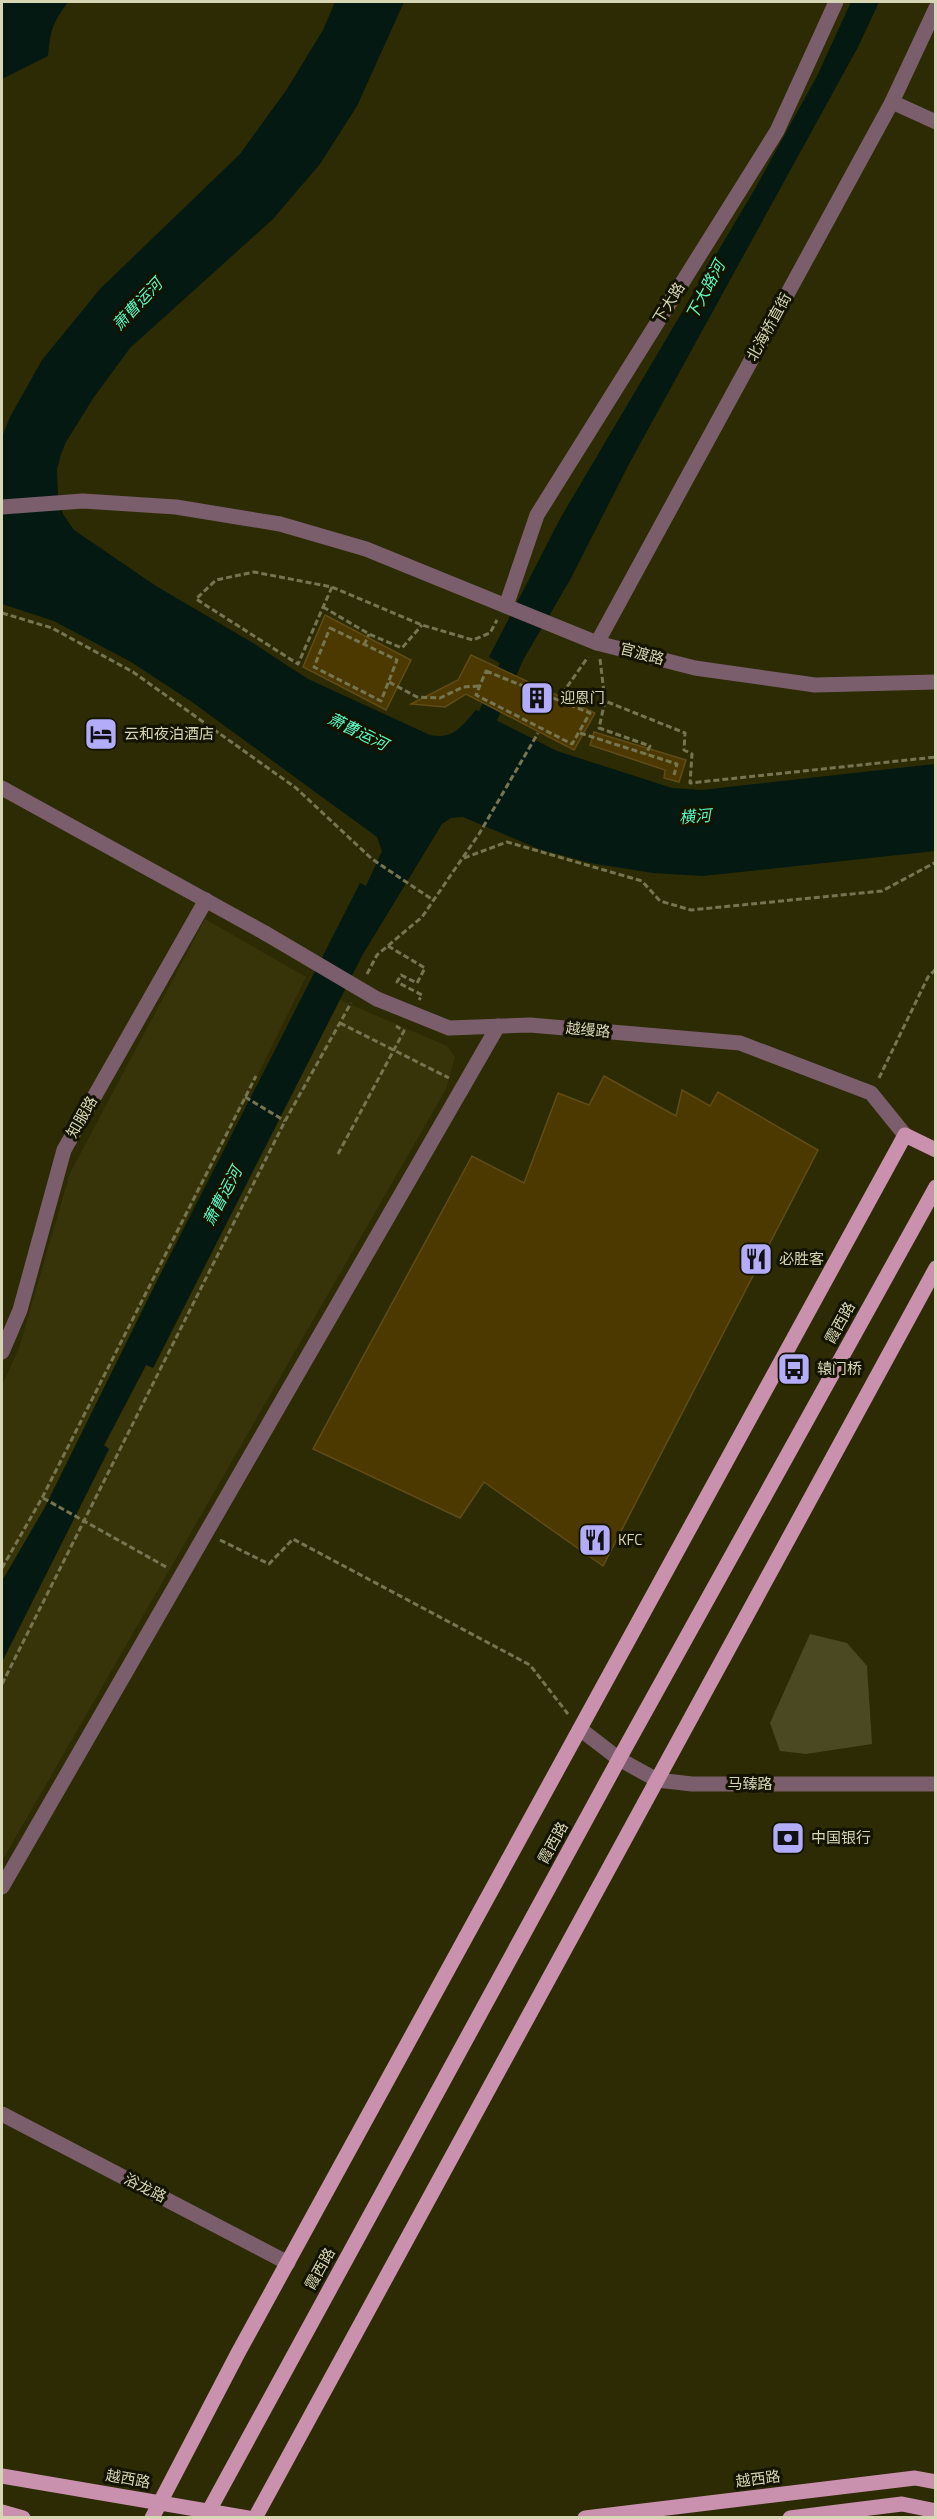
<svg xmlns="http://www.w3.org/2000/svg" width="937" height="2519" viewBox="0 0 937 2519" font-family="'Titillium Web','Noto Sans SC',sans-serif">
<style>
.built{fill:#363408}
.green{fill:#4a4921}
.water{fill:#041911}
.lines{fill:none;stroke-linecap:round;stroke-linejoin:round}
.canal{stroke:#041911;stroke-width:20}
.building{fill:#4c3900;stroke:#604c17;stroke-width:1.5}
.path{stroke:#767551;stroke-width:3;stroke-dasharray:6 3;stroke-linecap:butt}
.minor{stroke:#7a5e6c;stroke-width:15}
.major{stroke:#ca91ae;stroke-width:15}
.minor-bridge{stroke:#7a5e6c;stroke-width:15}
.labels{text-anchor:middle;stroke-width:6;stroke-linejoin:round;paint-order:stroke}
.street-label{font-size:15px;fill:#d6d6b4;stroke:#141300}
.poi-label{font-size:15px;fill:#d6d6b4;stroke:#141300;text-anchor:start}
.water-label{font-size:16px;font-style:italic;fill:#5af7c3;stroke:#141300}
</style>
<rect width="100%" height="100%" fill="#2c2b04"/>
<!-- built -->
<g class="built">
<path d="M205 919 306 977 44 1509 2 1581V1385L19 1348 70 1173Z"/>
<path d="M340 1000 447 1046 455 1057 446 1089 2 1861V1662L109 1450 104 1446 147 1364 154 1367Z"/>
</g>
<!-- green -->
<path class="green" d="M810 1634 847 1643 867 1666 872 1744 806 1754 780 1751 770 1723Z"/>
<!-- water -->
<g class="water">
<path d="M2 2H68C52 24 51 29 48 56L2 79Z"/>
<path d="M335 2H404L357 106 320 164 273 219 130 348 94 397 66 442 61 454 57 469 58 494 63 514 74 530 156 586 253 643 308 679 430 735C453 740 462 726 476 710L557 751 672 788 702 790 935 764V851L703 876 653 873 590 863 539 849 463 817 451 818 442 824 363 954 153 1368 146 1365 104 1445 109 1449 2 1662V1581L44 1509 153 1289 360 883 366 886 382 851 377 837 192 702 131 662 54 621 2 604V437L10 417 42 360 100 289 240 154 287 89 323 30Z"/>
<path d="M851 2H879L858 47 629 464 570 580 516 672 489 657 561 517 756 187 817 76Z"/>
</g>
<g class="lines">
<!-- canal -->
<path class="canal" d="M478 739 513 658"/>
</g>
<!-- building -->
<g class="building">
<path d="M325 615 411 660 386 710 303 667Z"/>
<path d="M471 655 595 713 574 750 466 694 445 707 411 704 458 680Z"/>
<path d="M594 732 686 760 679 782 664 778 665 770 590 745Z"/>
<path d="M604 1076 676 1116 682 1090 710 1106 718 1092 818 1150 603 1566 484 1482 460 1518 313 1449 472 1156 524 1183 558 1093 589 1105Z"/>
</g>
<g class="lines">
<!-- path -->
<g class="path">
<path d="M332 587 298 664 196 599 216 580 254 572 332 587 422 625 473 640 490 633 497 620"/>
<path d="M323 607 369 634 402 648 422 625"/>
<path d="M2 613 52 628 133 672 296 788 372 859 433 900"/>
<path d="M330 628 397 660 381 701 314 667Z"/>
<path d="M364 645 369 634"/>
<path d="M600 659 605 701 685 733 684 750 692 754 690 783 936 757"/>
<path d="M486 671 590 713 572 744 476 695Z"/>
<path d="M389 682 417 697 440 698 463 687 479 686"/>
<path d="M562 694 588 657"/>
<path d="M605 701 599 728 650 746 646 754"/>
<path d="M580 733 677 764 674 775"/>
<path d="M464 858 507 842 642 881 660 901 691 910 882 891 936 862"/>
<path d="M388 946 425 968 417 983 401 975 397 982 422 995 419 1000"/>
<path d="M367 974 377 955 422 917 479 834 538 733"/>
<path d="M340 1023 449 1078"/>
<path d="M879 1078 928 977 936 969"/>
<path d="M245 1097 285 1121"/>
<path d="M338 1154 404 1031 396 1026"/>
<path d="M43 1498 168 1568"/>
<path d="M220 1540 269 1564 293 1539 530 1665 568 1714"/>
<path d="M2 1568 42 1498 256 1076"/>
<path d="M2 1684 285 1121 351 1003"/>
</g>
<!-- minor -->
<g class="minor">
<path d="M892 102 936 122"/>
<path d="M2 507 83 501 176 507 280 524 366 549 597 643 695 668 815 685 936 682"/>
<path d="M506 606 537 515 777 131 836 2"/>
<path d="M597 643 892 102 936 8"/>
<path d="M2 788 265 933"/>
<path d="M377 999 449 1028 530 1025 740 1043 871 1093 905 1135"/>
<path d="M2 1352 20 1310 64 1150 206 900"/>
<path d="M580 1729 619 1759 657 1780 692 1784H936"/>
<path d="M2 1887 498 1026"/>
<path d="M2 2114 288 2263"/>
</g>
<!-- major -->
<g class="major">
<path d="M2 2476 248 2518"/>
<path d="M2 2512 23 2518"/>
<path d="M152 2518 238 2353 905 1135 936 1150"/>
<path d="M205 2518 619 1759 936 1187"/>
<path d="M255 2518 936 1268"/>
<path d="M585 2518 915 2478 936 2482"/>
<path d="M790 2518 902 2504 936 2511"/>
</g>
<!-- minor-bridge -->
<path class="minor-bridge" d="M265 933 377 999"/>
</g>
<!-- icons -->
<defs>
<g id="building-square" transform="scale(1.725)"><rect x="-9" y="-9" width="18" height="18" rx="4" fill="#b3adf9" stroke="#141300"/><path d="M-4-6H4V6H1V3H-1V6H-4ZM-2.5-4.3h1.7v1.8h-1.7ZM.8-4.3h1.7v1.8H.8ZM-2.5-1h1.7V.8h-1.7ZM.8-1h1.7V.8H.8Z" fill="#111"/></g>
<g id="hotel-square" transform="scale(1.725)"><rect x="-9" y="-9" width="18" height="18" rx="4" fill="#b3adf9" stroke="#141300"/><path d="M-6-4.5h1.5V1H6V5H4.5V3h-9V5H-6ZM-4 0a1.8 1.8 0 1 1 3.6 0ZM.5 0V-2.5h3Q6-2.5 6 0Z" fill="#111"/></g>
<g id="restaurant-square" transform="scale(1.725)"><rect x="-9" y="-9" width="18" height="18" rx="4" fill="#b3adf9" stroke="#141300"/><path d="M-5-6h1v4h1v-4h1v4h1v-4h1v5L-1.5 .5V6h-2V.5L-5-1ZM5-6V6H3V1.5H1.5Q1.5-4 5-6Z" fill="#111"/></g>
<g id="bus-square" transform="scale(1.725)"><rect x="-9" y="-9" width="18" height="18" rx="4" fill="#b3adf9" stroke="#141300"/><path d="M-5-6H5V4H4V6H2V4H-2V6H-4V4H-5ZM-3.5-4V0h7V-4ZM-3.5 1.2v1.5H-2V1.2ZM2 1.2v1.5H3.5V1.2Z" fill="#111"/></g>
<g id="bank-square" transform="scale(1.725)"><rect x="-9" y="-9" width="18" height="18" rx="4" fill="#b3adf9" stroke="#141300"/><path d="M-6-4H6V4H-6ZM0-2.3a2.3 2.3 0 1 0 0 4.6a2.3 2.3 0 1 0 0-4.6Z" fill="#111"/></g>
</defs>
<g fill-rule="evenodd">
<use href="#building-square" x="537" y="698"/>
<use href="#hotel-square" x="101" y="734"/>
<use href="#restaurant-square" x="756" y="1259"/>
<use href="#bus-square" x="794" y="1369"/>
<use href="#restaurant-square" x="595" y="1540"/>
<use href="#bank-square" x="788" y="1838"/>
</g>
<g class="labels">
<!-- street labels -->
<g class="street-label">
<text transform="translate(669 303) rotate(-58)" y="5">下大路</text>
<text transform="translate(769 327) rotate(-61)" y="5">北海桥直街</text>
<text transform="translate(642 654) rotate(15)" y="5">官渡路</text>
<text transform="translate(588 1030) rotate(5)" y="5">越缦路</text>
<text transform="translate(82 1117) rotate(-60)" y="5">知服路</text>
<text transform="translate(840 1323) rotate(-61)" y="5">霞西路</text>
<text x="750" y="1789">马臻路</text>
<text transform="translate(553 1843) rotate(-61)" y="5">霞西路</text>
<text transform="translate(145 2188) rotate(27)" y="5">浴龙路</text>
<text transform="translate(320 2269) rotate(-61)" y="5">霞西路</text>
<text transform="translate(128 2479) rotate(10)" y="5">越西路</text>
<text transform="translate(758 2479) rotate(-7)" y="5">越西路</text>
</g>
<!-- poi labels -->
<g class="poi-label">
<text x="560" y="703">迎恩门</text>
<text x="124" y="739">云和夜泊酒店</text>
<text x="779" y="1264">必胜客</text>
<text x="817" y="1374">辕门桥</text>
<text x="618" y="1545">KFC</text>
<text x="811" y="1843">中国银行</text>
</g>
<!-- water labels -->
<g class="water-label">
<text transform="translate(705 290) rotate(-62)" y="6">下大路河</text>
<text transform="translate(137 304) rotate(-47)" y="6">萧曹运河</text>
<text transform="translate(358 731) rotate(26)" y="6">萧曹运河</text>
<text transform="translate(695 816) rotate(-5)" y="6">横河</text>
<text transform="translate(222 1196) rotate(-62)" y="6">萧曹运河</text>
</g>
</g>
<!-- border -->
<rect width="937" height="2519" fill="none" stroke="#d6d6b4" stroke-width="6"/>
</svg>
